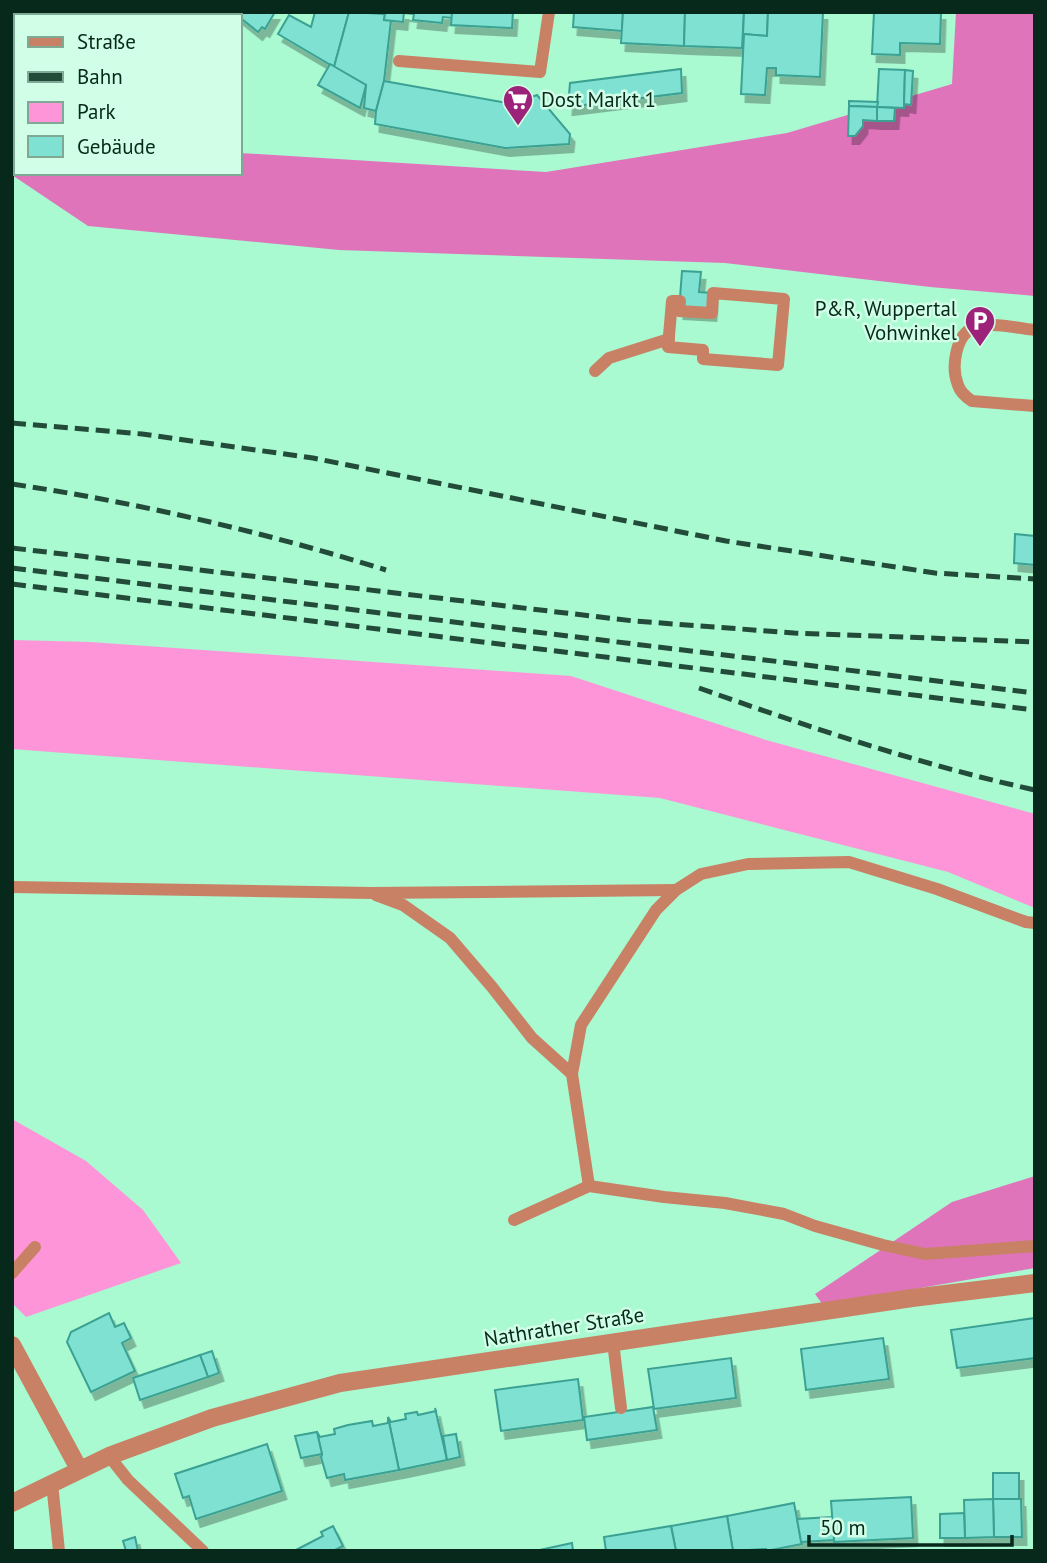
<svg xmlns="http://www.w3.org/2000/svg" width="1047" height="1563" viewBox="0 0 1047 1563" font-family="'PT Sans',sans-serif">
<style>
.green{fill:#fe95d8}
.forest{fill:#e074bb}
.building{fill:#7fe1d1;stroke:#3ba193;stroke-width:2;filter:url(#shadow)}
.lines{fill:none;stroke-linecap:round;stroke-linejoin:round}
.lane{stroke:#c88165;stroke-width:12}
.street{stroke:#c88165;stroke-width:18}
.rail{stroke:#224c39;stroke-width:5;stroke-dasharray:14 7;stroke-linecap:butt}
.labels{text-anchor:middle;stroke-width:5;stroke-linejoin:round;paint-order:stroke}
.poi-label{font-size:21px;fill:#07291b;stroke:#d0fee6;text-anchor:start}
.street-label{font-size:21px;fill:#07291b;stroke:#d0fee6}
</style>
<defs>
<filter id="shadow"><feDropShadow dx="4.5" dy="8" stdDeviation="0" flood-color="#0004"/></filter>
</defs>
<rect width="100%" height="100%" fill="#a9f9d1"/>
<!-- green -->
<g class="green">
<path d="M12 640 90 642 571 676 766 740 1035 814V908L948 872 660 798 12 749Z"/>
<path d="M12 1119 86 1161 143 1210 181 1263 26 1317 12 1303Z"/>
</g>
<!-- forest -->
<g class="forest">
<path d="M12 12H66L69 16H16V173H240V153L546 172 787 133 952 84 956 12H1035V296L930 287 725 263 339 250 88 226 12 175Z"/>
<path d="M1035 1176V1268L823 1305 815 1294 952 1202Z"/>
</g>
<!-- building -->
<g class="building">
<path d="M120 12H185L182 16H118Z"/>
<path d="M233 12H275L265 29 262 27 258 32Z"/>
<path d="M315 12H349L334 67 278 34 289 15 311 27Z"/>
<path d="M349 12 385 14 384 20H391L384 81 376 111 364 108 366 85 334 67Z"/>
<path d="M373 12H404L403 22 384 20 385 14Z"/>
<path d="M452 12V18L443 17 442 23 413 20 414 14 404 13Z"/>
<path d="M452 12H513L512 28 451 25Z"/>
<path d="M574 12H623L622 31 573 27Z"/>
<path d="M623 12H685L684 46 621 43Z"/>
<path d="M685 12H744L742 48 684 46Z"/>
<path d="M744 12H768L767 36 743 34Z"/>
<path d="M768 12H823L820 77 776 75V68H767L765 95 741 94 744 34 767 36Z"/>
<path d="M874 12H941L940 44 900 43V55L872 54Z"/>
<path d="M330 64 366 85 360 108 318 85Z"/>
<path d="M681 69 682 93 568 107 570 83Z"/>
<path d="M879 69 905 70 904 108 877 107Z"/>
<path d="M905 70 913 71 911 105 904 104Z"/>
<path d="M384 81 513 104 537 95 570 134 569 144 505 148 375 124 376 111Z"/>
<path d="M849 101 878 102 877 107 849 106Z"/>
<path d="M849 106 877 107V121L863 120V126L855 136H848Z"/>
<path d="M877 107 895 108 894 121H877Z"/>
<path d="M682 271 701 272 699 292 713 293 712 313 679 311Z"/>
<path d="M1015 534 1035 536V565L1014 563Z"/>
<path d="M109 1313 115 1327 124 1323 131 1338 122 1343 135 1371 91 1392 67 1342 71 1332Z"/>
<path d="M1035 1318V1358L957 1368 951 1330Z"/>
<path d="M883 1338 889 1379 806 1390 801 1349Z"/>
<path d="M212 1351 219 1373 208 1377 200 1355Z"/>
<path d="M200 1355 208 1377 140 1400 133 1378Z"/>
<path d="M731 1358 736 1398 654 1409 648 1369Z"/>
<path d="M578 1379 583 1420 501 1431 495 1390Z"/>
<path d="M653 1407 657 1430 587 1440 584 1417Z"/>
<path d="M435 1408 447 1460 399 1470 388 1417 391 1422 406 1419 405 1414 417 1412 418 1415 436 1411Z"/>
<path d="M388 1417 399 1470 345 1480 344 1474 327 1478 321 1457 322 1455 317 1432 320 1437 335 1434 334 1429 348 1425 372 1421 373 1426 388 1423Z"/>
<path d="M317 1432 322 1454 301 1458 295 1436Z"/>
<path d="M456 1434 460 1457 447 1460 443 1436Z"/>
<path d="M267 1444 282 1491 196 1519 189 1496 183 1498 175 1474Z"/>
<rect x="993" y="1473" width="26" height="26"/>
<path d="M911 1497 913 1538 834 1542 831 1501Z"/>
<path d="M993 1499H1021L1022 1537H994Z"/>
<path d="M993 1499 994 1537 965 1538 964 1500Z"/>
<path d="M794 1503 802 1544 766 1551V1549L733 1551 727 1516Z"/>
<path d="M964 1513 965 1538H940V1514Z"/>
<path d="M727 1516 733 1551H676L671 1526Z"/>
<path d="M832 1517 834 1540 801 1542 797 1519Z"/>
<path d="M333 1526 343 1546 333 1551H294L323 1536 321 1532Z"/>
<path d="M671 1526 676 1551H606L604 1537Z"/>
<path d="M135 1537 138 1551H126L123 1541Z"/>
<path d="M572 1543 573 1551H535Z"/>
</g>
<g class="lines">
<!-- lane -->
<g class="lane">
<path d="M64 12 67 16"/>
<path d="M399 61 540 72 549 12"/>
<path d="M713 293 784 299 778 365 703 359V350L668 347 672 301H680L679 311 712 313Z"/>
<path d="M1035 330C1017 328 992 322 975 327 955 334 951 368 958 385 960 392 966 397 972 401L1035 406"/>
<path d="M595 371 609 358 669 339"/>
<path d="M12 887 371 893 676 890"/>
<path d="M376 895 403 905 450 938 492 987 532 1038 572 1074"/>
<path d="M589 1186 572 1074 581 1025 656 910 676 890 701 874 748 864 849 862 937 889 1026 922 1035 923"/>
<path d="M514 1220 589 1186 664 1197 725 1203 784 1214 815 1226 883 1245 925 1254 1035 1246"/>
<path d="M12 1273 35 1247"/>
<path d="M613 1342 621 1408"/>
<path d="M109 1456 128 1480 203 1551"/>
<path d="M52 1483 59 1551"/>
</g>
<!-- street -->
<g class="street">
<path d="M12 1345 79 1469"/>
<path d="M12 1503 109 1456 212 1418 340 1383 912 1298 1035 1283"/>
</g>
<!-- rail -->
<g class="rail">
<path d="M12 423 142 434 313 458 726 541 935 573 1035 579"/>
<path d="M12 484C140 503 263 532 386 570"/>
<path d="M12 548 634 621 794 633 1035 642"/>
<path d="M12 568 1035 693"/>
<path d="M12 584 1035 710"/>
<path d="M699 688C809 727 921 765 1035 790"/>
</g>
</g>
<!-- icons -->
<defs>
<g id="supermarket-pin" transform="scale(1.575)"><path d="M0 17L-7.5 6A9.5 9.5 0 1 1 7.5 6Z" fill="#9d237a" stroke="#d0fee6"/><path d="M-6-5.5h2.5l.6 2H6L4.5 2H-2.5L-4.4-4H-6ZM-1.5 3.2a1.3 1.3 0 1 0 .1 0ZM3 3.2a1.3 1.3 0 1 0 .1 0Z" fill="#fff"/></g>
<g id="parking-pin" transform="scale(1.575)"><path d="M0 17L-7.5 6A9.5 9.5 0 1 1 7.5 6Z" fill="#9d237a" stroke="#d0fee6"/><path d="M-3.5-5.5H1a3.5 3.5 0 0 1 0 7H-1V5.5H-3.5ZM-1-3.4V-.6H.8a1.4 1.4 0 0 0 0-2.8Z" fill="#fff"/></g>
</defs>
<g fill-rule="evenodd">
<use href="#supermarket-pin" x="518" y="100"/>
<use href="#parking-pin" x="980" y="321"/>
</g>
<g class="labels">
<!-- poi labels -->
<g class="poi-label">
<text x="541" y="107">Dost Markt 1</text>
<text x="957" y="316" text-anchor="end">P&amp;R, Wuppertal<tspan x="957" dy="24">Vohwinkel</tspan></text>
</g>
<!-- street labels -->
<g class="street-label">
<text transform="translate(564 1327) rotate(-9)" y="7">Nathrather Straße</text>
</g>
</g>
<!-- border -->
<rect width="1047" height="1563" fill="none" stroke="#07291b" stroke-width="28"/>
<!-- legend -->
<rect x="14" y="14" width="228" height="161" fill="#d0fee6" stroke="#80a995" stroke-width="2"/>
<rect x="28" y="37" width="35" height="10" fill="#c88165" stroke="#80a995" stroke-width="2"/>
<text x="77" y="49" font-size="21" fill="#07291b">Straße</text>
<rect x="28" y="72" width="35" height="10" fill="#224c39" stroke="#80a995" stroke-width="2"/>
<text x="77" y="84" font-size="21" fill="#07291b">Bahn</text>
<rect x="28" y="102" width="35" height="21" fill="#fe95d8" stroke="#80a995" stroke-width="2"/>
<text x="77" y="119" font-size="21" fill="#07291b">Park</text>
<rect x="28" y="136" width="35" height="21" fill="#7fe1d1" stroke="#80a995" stroke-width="2"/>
<text x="77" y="154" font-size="21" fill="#07291b">Gebäude</text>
<!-- scale -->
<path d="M809 1535v10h203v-10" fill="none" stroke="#07291b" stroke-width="3.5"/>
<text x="820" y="1535" font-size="21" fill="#07291b" stroke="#d0fee6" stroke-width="5" paint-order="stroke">50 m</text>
</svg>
